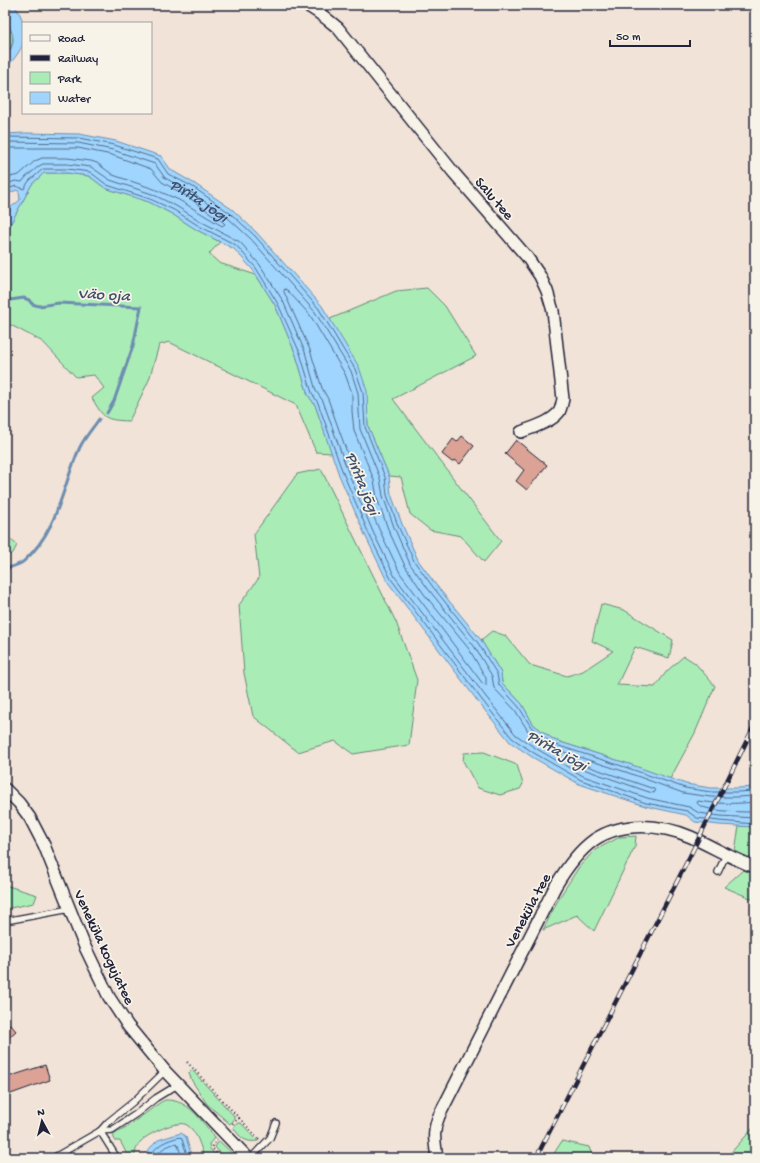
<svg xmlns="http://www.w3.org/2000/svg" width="760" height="1163" viewBox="0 0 760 1163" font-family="'Gochi Hand',sans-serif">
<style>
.green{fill:#aaecb6;stroke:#668778}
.water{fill:#9fd5fe;stroke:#6d8db0}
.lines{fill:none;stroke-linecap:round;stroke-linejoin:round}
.shore{stroke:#546a89;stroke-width:1}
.stream{stroke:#6d8db0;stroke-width:3}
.building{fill:#dba295;stroke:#22223b}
.lane-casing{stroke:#22223b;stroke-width:8}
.street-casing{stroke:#22223b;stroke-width:14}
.path{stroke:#22223b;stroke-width:2;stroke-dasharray:1 3;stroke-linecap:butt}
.lane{stroke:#f7f3e8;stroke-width:5.5}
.street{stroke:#f7f3e8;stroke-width:11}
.rail-casing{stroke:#22223b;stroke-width:4.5}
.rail{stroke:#f7f3e8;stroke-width:3;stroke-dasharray:9;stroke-linecap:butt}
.labels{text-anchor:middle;stroke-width:3.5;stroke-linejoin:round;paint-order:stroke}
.street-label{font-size:15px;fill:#22223b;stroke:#f7f3e8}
.water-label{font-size:16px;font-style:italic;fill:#414f6c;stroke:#f7f3e8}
</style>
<rect width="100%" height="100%" fill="#f1e3d7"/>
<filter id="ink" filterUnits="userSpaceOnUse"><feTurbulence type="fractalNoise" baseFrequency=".025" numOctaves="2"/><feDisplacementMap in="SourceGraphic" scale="8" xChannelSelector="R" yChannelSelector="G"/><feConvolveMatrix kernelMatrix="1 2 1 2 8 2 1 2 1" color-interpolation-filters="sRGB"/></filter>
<g filter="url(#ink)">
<!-- green -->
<g class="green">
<path d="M12 31C14 41 12 48 5 56V32Z"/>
<path d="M44 173H66L89 176 105 188 149 202 172 214 197 230 220 242 209 254 219 263 256 275 275 305 296 355 308 395 315 405 332 453 316 452 296 405 169 342 159 345 149 380 129 421C105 420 104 419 92 398L104 388 94 375 76 377 43 342 5 322V234L32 184Z"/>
<path d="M427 288 445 306 476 356 393 399 501 541 484 562 461 536 430 530 410 514 401 477 389 476 368 426 367 411 330 319 396 291Z"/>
<path d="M321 469 396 622 417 680 409 745 353 754 335 741 298 752 253 716 244 673 239 605 259 578 254 534 297 474Z"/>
<path d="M5 535 17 545 13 553 5 556Z"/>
<path d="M601 604 624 610 673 640 669 658 635 647 617 685 655 687 667 671 684 656 695 663 715 686 695 733 670 779 629 764 554 740 533 724 522 704 502 683 501 673 481 640 492 631 506 636 530 665 567 676 583 671 613 651 592 641Z"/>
<path d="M484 752 517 765 523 784 520 789 500 795 478 788 463 761 464 753Z"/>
<path d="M739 826 755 827V862L735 851Z"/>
<path d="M636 836 635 846 594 931 577 915 543 930 559 898 579 867 595 850 620 837Z"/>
<path d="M743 870 755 874V900L724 887Z"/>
<path d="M5 885 37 895 34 903 5 909Z"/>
<path d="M192 1070 234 1116V1120L230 1124 207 1104 192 1081 189 1073Z"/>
<path d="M165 1100C189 1099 201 1121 215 1137L209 1144 210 1149 218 1158H205C200 1147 198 1132 187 1125 178 1119 148 1134 141 1141 137 1145 135 1152 134 1158H129L120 1141H115L113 1134 128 1126 161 1102Z"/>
<path d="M238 1123H241L258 1141C244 1143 240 1137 233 1127Z"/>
<path d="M755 1126V1158H726Z"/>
<path d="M219 1141 237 1158H224L215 1147Z"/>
<path d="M562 1141 589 1147 593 1158H551Z"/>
</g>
<!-- water -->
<g class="water">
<path d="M5 5H14C23 16 26 29 23 43 22 50 10 64 5 69V56C19 42 12 33 6 18 4 14 5 9 5 5Z"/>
<path d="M26 133 79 134 116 141 161 156 171 170 195 184 233 210 257 233 322 306 359 367 367 391 368 426 389 476 391 494 402 524 418 560 436 585 481 640 501 673 502 683 522 704 533 724 554 740 629 764 686 784 711 788H737L755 787V827L719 825 695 822 686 815 645 806 579 784 532 757 510 742 479 703 387 581 365 535 339 475 315 405 308 395 296 355 275 305 253 270 234 249 197 230 172 214 149 202 105 188 89 176 67 173H44L32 184 5 234V212L20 200 19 192 17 190 5 195V134Z"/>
<path d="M181 1133 186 1137 192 1158H147L148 1150 158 1140Z"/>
</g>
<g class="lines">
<!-- shore -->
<g class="shore">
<path d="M5 137 79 138 114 145 158 159 168 174 193 187 230 213 255 236 319 309 355 369 363 392 365 427 385 477 387 495 398 526 414 561 433 587 478 643 497 674 499 685 519 707 531 727 553 744 628 768 685 788 711 792H737L755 791"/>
<path id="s1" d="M5 142 78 143 113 150 155 164 165 178 191 192 227 217 251 239 315 312 351 371 358 393 360 429 380 478 383 496 394 527 410 564 429 590 474 646 492 676 494 688 515 710 528 731 551 748 626 772 683 793 711 797H737L755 796"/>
<path d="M5 148H78L112 155 151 169 162 182 188 197 223 222 225 224 222 226 179 200 154 189 113 175 97 163 91 161 67 158H42L35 161 19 175 5 178"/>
<path d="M5 185 15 181 22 182 26 177 39 166 43 164H67L91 167 110 180 152 194 176 206 202 222 240 242 260 265 283 301 305 352 316 391 323 401 348 472 373 532 395 577 486 697 516 735 537 749 583 776 647 798 689 807 699 813 720 816 755 818"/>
<path d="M5 190 16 186 24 189 29 181 43 169H67L90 172 107 185 150 199 174 210 199 226 236 245 256 268 278 304 300 353 312 393 318 403 343 473 369 534 391 579 482 700 512 738 534 753 581 780 646 803 687 811 697 818 719 821 755 824"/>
<path d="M285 289 287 290 310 315 345 374 352 393V411L354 431 374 480 377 498 388 529 405 566 424 594 469 649 486 678V685L483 684 400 573 379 529 353 469 328 399 322 388 310 350 284 292Z"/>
<path d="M584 765 654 789 655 792 654 793 649 792 586 770 582 768Z"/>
<path d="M755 802C736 804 717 804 698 801L697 803C703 812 743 812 755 812"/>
<path d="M151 1158C153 1145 168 1140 180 1137L182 1139 188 1158"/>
<path d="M156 1158C158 1149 168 1146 176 1143L178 1145 182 1158"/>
</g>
<!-- stream -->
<g class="stream">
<path d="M5 298 10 300 24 298 29 300 32 304 39 306 59 303 141 307 133 346 114 401 107 413"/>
<path d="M5 569C11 567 20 565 24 561 59 530 62 486 80 447 85 437 93 428 99 419"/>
</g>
</g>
<!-- building -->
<g class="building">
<path d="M462 436 474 446 460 464 455 460 452 462 442 454 453 439 457 442Z"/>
<path d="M516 440 547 465 527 490 516 481 524 470 505 454Z"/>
<path d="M10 1024 16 1031 5 1041V1028Z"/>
<path d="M45 1065 50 1080 5 1096V1078Z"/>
</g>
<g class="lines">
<!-- lane casing -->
<g class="lane-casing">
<g id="lane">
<path d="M718 872 726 855"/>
<path d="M5 921 70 909"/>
<path d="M100 1131 108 1122 133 1102 165 1071"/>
<path d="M100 1131 117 1158"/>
<path d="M53 1158 100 1131 112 1130 136 1114 156 1098 179 1084"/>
<path d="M251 1158 270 1138 276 1123"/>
</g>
</g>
<!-- street casing -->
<g class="street-casing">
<g id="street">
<path d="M306 5C318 11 327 19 338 28L454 173 527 257 540 276 547 291 553 311 563 399C562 403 561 409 559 412 550 423 533 427 521 432"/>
<path d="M5 789 19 803 30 818 44 845 85 947 109 997 128 1026 165 1071 248 1158"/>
<path d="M437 1158C435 1142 432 1132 439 1116L555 887C565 870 577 852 594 840 622 821 661 824 691 837 713 847 733 859 755 867"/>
</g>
</g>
<!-- path -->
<g class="path">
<path d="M187 1062 239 1118 231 1125"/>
<path d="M239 1118 259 1139"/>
<path d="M217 1139 212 1148 221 1158"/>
</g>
<!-- lane -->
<use href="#lane" class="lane"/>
<!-- street -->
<use href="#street" class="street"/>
<!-- rail casing -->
<g class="rail-casing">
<path id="rail" d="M536 1158 690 856 755 724"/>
</g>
<!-- rail -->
<use href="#rail" class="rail"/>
</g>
</g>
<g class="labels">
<!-- street labels -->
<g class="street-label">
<text transform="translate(495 198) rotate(49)" y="5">Salu tee</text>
<text transform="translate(527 910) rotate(-62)" y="5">Veneküla tee</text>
<text transform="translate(105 947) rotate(65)" y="5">Veneküla kogujatee</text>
</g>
<!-- water labels -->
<g class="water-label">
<text dy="6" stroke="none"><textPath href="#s1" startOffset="211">Pirita jõgi</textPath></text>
<text transform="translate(104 293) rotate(3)" y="6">Väo oja</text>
<text transform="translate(364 483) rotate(68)" y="6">Pirita jõgi</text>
<text transform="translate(558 749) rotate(30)" y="6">Pirita jõgi</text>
</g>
</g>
<!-- margin -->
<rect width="760" height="1163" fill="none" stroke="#f7f3e8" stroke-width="20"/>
<rect x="10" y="10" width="740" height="1143" fill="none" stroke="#22223b" stroke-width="1.5" filter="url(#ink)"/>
<!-- legend -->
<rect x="22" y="22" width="130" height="92" fill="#f7f3e8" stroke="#a29fa3"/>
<rect x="30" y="35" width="20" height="6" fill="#f7f3e8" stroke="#a29fa3"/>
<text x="58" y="42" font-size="12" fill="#22223b">Road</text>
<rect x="30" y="55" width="20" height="6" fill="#22223b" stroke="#a29fa3"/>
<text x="58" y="62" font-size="12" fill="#22223b">Railway</text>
<rect x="30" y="72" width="20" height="12" fill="#aaecb6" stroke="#a29fa3"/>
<text x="58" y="82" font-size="12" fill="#22223b">Park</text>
<rect x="30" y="92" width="20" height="12" fill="#9fd5fe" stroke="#a29fa3"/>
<text x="58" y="102" font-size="12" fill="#22223b">Water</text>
<!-- north arrow -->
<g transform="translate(42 1121) rotate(353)" stroke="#f7f3e8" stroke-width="3" paint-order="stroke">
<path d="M0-3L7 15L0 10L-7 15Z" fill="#22223b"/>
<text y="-6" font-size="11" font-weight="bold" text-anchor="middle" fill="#22223b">N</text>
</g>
<!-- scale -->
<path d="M610 40v6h80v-6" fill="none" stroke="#22223b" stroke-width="2"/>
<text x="616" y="40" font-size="12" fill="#22223b" stroke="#f7f3e8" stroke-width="3" paint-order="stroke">50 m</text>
</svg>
